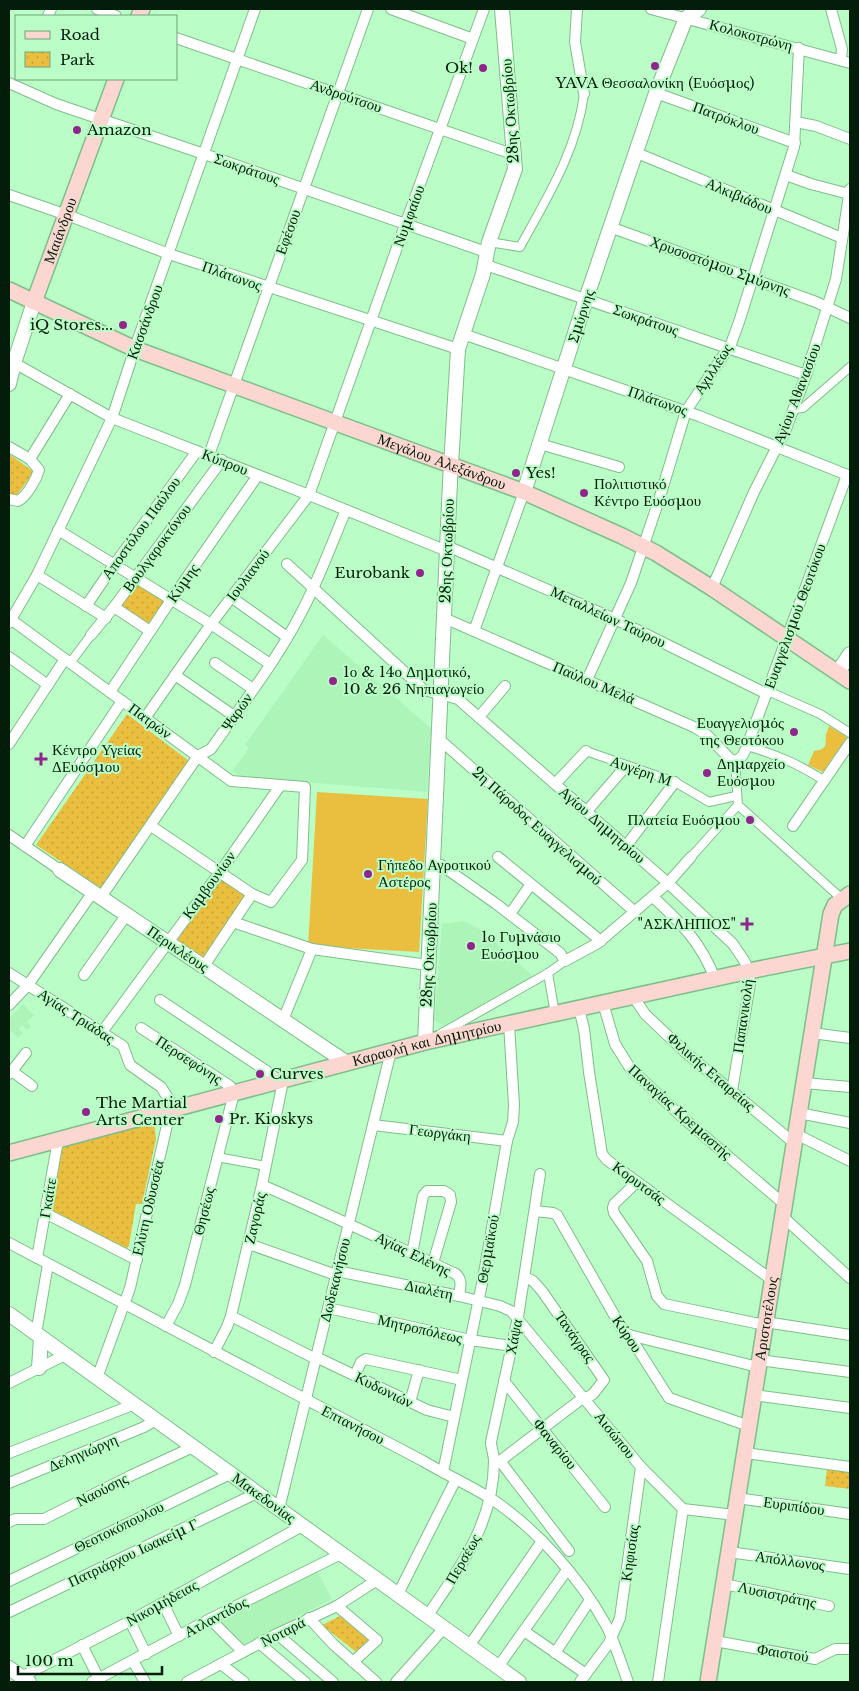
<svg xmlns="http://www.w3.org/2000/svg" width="859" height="1691" viewBox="0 0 859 1691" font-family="'Libre Baskerville',serif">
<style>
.built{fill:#acf4b8}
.green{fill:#eabf40}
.park{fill:url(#park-dots)}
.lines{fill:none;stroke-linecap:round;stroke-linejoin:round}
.pedestrian-casing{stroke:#7ebe8a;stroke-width:10}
.minor-casing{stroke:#7ebe8a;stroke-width:12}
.tertiary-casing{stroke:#7ebe8a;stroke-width:16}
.secondary-casing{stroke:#7ebe8a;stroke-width:18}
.pedestrian{stroke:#fff;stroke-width:8}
.minor{stroke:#fff;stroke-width:10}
.tertiary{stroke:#fff;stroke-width:14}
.secondary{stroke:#fcd7d2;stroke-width:15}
.poi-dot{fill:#8f268b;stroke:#bbfdc7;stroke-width:2}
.labels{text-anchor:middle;stroke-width:4;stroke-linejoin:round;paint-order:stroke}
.street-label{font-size:15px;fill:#031d0a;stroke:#bbfdc7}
.poi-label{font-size:15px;fill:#031d0a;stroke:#bbfdc7;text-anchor:start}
</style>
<defs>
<pattern id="park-dots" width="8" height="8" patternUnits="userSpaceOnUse" patternTransform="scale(1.25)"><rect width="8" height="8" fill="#eabf40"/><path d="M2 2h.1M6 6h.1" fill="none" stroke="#c7a437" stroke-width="1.8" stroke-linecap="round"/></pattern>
</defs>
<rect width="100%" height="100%" fill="#bbfdc7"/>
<!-- built -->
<g class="built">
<path d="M323 635 431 728 427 792 243 777 232 772 249 748 245 745Z"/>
<path d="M465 921 483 931 535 978 444 1026 434 1020 442 924Z"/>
<path d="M23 1004 34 1015 27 1022 31 1026 27 1030 22 1025 19 1029 23 1033 18 1038 9 1029V1019Z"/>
<path d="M316 1569 332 1599 242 1646 225 1629 220 1618Z"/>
</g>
<!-- green -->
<g class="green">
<path d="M829 726 847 737 823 772 808 765 814 751C828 749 825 745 826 735 826 734 829 727 829 726Z"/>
<path d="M317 792 428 799 419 952 308 946Z"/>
</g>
<!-- park -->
<g class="park">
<path d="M9 454 34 472 13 500 9 496Z"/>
<path d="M137 582 165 600 148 626 119 607Z"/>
<path d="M127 714 189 761 101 888 36 845Z"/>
<path d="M221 877 247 893 199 964 173 946Z"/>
<path d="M154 1121 156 1139 142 1204H136L129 1246 125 1249 50 1210 61 1148Z"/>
<path d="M827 1469 850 1472V1489L825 1486Z"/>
<path d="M340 1616 370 1639 356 1652 322 1625Z"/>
</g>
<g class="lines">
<!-- pedestrian casing -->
<g class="pedestrian-casing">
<g id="pedestrian">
<path d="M489 242 520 247C547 198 577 150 584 94"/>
<path d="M794 409 803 408 850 367"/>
<path d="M70 663 91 635"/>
<path d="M768 691 820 714 850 733"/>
<path d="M747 746C778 755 798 764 825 781"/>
<path d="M586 751 675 782 709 802 736 796"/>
<path d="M735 761 738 805 842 899"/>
<path d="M691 857 738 805"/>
<path d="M548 973 555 1014"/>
<path d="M440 1034 548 973 565 961"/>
<path d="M217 1157 266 1166"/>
</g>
</g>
<!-- minor casing -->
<g class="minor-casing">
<g id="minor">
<path d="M97 9 116 16"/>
<path d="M391 9 473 39"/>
<path d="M577 9 575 42 584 94"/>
<path d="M651 9 850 63"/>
<path d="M831 9 842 49 841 60"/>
<path d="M48 16 51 9"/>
<path d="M176 38 515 155"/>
<path d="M9 83 56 104 204 154 486 252"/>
<path d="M656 93 795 143"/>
<path d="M796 122 816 126 850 139"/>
<path d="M637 153 842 238"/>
<path d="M786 175 811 184 849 194"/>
<path d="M9 195 67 215 169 254 458 349"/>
<path d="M610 227 816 302 850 318"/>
<path d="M486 265 806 375"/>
<path d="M463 334 699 416 850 476"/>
<path d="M9 360 112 418 309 495 447 551"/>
<path d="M540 444 619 467"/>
<path d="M9 447 30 459 39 470C36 480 27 496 18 501L9 499"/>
<path d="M209 455 368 9"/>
<path d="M30 459 70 394"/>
<path d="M58 530 211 624 270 664"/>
<path d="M447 546 615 619 767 694"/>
<path d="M287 564 424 690 458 699 668 883 733 944 745 962 749 973 750 984 732 1091"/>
<path d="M37 575 106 618"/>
<path d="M712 588 754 492 786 429 806 375 836 279 850 189"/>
<path d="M231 597 287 637"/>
<path d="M86 606 114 565 197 451"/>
<path d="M114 607 150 631"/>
<path d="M9 618 231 781 305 787 302 860 271 902 252 894 151 826"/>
<path d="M444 618 694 727 707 735 732 761C741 761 744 754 747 746L847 475"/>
<path d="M9 623 37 575 112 418 138 339 255 9"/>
<path d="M474 631 524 492"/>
<path d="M91 635 114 607 222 460"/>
<path d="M9 657 48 685"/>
<path d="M215 663 253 689"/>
<path d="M175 675 234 716"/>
<path d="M587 680 631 583 659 500 686 411 731 344 739 322 794 147 799 48"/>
<path d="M110 692 171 600 258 475"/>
<path d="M479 717 505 686"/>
<path d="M145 718 211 624 309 495 405 225 484 9"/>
<path d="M439 739 635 912"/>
<path d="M9 744 65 659"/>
<path d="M555 784 586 751"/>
<path d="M587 811 626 766"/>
<path d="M793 826 850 743"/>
<path d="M9 835 60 870"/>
<path d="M25 846 122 701"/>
<path d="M626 846 675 782"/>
<path d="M498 857 601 941"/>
<path d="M433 864 441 865 495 903 560 953 565 961 598 943 668 883 691 857"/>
<path d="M101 897 198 756 211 749C241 706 275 663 300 615 318 582 331 545 346 510"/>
<path d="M653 897C681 923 701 942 715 979"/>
<path d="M510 914 531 884"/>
<path d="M233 922 312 949 428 965"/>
<path d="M204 966 252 894"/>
<path d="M9 973 123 1046 130 1065 161 1087 175 1109"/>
<path d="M84 975 127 914"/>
<path d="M633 996 645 1014 685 1052 794 1143"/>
<path d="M160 1000 268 1072 280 1082 282 1086 262 1185 231 1316 227 1327 214 1352"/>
<path d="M603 1003 615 1044 630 1068 682 1117 784 1204"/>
<path d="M9 1005 28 985 93 892"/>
<path d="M579 1008 584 1029 589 1072 602 1154 607 1160 772 1280"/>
<path d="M283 1020 312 949"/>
<path d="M141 1028 230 1086 234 1093 185 1285 178 1304 166 1326"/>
<path d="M102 1032 220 872 280 786"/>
<path d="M812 1033 850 1038"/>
<path d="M12 1071 26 1053"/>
<path d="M9 1074 12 1071 32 1086"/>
<path d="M804 1083 850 1087"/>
<path d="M799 1113 850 1123"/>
<path d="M373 1125 507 1141"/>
<path d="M796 1134 850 1161"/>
<path d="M637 1182 614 1204 613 1208 614 1213 647 1261 657 1296 664 1304 765 1325"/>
<path d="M262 1185C327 1213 391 1244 456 1274 463 1281 460 1287 459 1296"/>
<path d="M535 1211 553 1213 557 1215 621 1327 629 1335 669 1398 749 1426"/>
<path d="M45 1213 137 1260"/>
<path d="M782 1216 850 1278"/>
<path d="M9 1243 423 1461C445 1474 469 1485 490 1498 536 1528 580 1578 606 1625 615 1643 621 1663 628 1682"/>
<path d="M249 1244 336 1275"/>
<path d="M412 1254 423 1196 427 1191H444L450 1195 451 1202 433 1263"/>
<path d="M37 1258 57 1146 60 1139"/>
<path d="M337 1271 459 1296 500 1306 511 1311 641 1467 683 1509 735 1515"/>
<path d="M525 1277 533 1281 542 1291 604 1380 593 1394 585 1399"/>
<path d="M328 1308 470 1340 512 1346"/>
<path d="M231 1316 316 1359"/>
<path d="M765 1322 850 1335"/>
<path d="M36 1334 48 1264"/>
<path d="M629 1335 758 1367"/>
<path d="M316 1357 427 1410 454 1417"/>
<path d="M759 1360 850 1372"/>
<path d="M355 1375 361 1362 366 1359 462 1380"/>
<path d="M97 1378 130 1288 167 1125 163 1112"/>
<path d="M504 1381 605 1507"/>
<path d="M9 1383 65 1355"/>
<path d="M754 1395 850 1408"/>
<path d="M410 1402 419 1370"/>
<path d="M9 1453 135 1404"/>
<path d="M745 1453 850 1467"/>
<path d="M500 1461 584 1397"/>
<path d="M494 1462 500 1461 569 1551"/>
<path d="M443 1472 483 1279 507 1141 513 1122 514 1105 509 1024"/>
<path d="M9 1483 144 1427 156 1420"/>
<path d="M737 1498 850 1514"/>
<path d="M279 1509 391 1051"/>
<path d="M9 1522 15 1519H44L130 1476 193 1447"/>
<path d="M729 1552 850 1569"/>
<path d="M9 1581 230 1474"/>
<path d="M724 1584 829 1606"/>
<path d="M398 1594 456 1479"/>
<path d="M163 1603 179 1636"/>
<path d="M337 1606 377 1640 353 1662"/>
<path d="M9 1612 257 1493"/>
<path d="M428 1615C461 1566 494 1522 494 1461 494 1454 491 1448 491 1442L518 1317 540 1174"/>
<path d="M309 1618 333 1644 376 1682"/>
<path d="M210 1619 243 1652"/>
<path d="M130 1621 146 1654"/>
<path d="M524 1631 586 1674"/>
<path d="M277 1634 333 1682"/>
<path d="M715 1641 815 1659 835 1649H850"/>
<path d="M259 1643 305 1682"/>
<path d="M82 1645 99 1679"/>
<path d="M469 1646 542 1541"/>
<path d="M555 1653 590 1600"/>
<path d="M133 1661 145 1682"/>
<path d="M221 1664 244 1682"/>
<path d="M498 1667 567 1570"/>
<path d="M21 1677 130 1621 302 1526"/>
<path d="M92 1682 210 1619 341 1554"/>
<path d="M187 1682 277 1634 337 1606 377 1580"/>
<path d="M396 1682 444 1628"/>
<path d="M580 1682 609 1643 620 1618 641 1467"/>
<path d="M658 1682 683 1509"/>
</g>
</g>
<!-- tertiary casing -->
<g class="tertiary-casing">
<g id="tertiary">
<path d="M9 384 14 363 34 302"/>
<path d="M524 492 586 299 656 93 686 18 699 9"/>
<path d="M838 672 850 654"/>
<path d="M60 870 347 1063"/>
<path d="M425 1042 450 482 458 349 483 274 489 242 515 169 502 9"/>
<path d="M9 1314 519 1682"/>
<path d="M39 1368 41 1338"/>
<path d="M9 1668 29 1682"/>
</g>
</g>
<!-- secondary casing -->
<g class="secondary-casing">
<g id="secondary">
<path d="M139 16 142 9"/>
<path id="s1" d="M9 290 135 349 524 492 622 536 656 553 712 588 850 681"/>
<path id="s2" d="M34 302 116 79"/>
<path id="s3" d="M9 1153 425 1042 749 971 850 951"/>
<path id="s4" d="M708 1682 831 914 835 905 850 894"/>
</g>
</g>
<!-- pedestrian -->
<use href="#pedestrian" class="pedestrian"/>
<!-- minor -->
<use href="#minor" class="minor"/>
<!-- tertiary -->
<use href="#tertiary" class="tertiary"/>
<!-- secondary -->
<use href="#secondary" class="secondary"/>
</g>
<!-- markers -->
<g class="poi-dot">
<circle cx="655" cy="66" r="5"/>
<circle cx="483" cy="68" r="5"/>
<circle cx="77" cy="130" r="5"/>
<circle cx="123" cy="325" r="5"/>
<circle cx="516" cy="473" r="5"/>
<circle cx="584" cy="493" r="5"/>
<circle cx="420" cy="573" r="5"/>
<circle cx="333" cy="681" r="5"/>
<circle cx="794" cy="732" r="5"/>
<path d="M38.5 751.5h5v5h5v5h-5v5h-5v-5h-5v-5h5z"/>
<circle cx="707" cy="773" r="5"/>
<circle cx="750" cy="820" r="5"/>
<circle cx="368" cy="874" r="5"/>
<path d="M744.5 916.5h5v5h5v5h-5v5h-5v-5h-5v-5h5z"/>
<circle cx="471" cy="946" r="5"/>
<circle cx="260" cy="1074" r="5"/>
<circle cx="86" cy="1112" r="5"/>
<circle cx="219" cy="1119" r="5"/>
</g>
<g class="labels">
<!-- street labels -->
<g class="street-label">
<text transform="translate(751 35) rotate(15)" y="5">Κολοκοτρώνη</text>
<text transform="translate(346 96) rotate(19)" y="5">Ανδρούτσου</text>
<text transform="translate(510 111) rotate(-94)" y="5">28ης Οκτωβρίου</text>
<text transform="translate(726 118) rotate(20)" y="5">Πατρόκλου</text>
<text transform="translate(247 169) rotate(19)" y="5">Σωκράτους</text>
<text transform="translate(739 196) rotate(23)" y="5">Αλκιβιάδου</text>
<text transform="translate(409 216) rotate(-70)" y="5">Νυμφαίου</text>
<text dy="5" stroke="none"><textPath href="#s2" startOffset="76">Μαιάνδρου</textPath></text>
<text transform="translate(288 232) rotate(-70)" y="5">Εφέσου</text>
<text transform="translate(720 266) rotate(20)" y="5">Χρυσοστόμου Σμύρνης</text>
<text transform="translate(232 276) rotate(19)" y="5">Πλάτωνος</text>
<text transform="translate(581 316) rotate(-72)" y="5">Σμύρνης</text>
<text transform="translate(646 320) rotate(19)" y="5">Σωκράτους</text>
<text transform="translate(145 322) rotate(-70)" y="5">Κασσάνδρου</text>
<text transform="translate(713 369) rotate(-57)" y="5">Αχιλλέως</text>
<text transform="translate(797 394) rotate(-69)" y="5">Αγίου Αθανασίου</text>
<text transform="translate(658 401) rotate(19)" y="5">Πλάτωνος</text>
<text transform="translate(225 462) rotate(21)" y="5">Κύπρου</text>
<text dy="5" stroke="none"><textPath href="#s1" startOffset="466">Μεγάλου Αλεξάνδρου</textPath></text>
<text transform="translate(141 528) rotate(-54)" y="5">Αποστόλου Παύλου</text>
<text transform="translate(157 548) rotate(-54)" y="5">Βουλγαροκτόνου</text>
<text transform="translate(447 551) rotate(-88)" y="5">28ης Οκτωβρίου</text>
<text transform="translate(248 575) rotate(-53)" y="5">Ιουλιανού</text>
<text transform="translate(183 583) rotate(-55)" y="5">Κύμης</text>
<text transform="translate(795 616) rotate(-70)" y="5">Ευαγγελισμού Θεοτόκου</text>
<text transform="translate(608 617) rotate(25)" y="5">Μεταλλείων Ταύρου</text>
<text transform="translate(594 683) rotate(23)" y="5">Παύλου Μελά</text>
<text transform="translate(237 712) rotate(-55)" y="5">Ψαρών</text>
<text transform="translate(150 721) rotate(36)" y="5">Πατρών</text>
<text transform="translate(641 771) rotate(19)" y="5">Αυγέρη Μ</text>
<text transform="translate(602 825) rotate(41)" y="5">Αγίου Δημητρίου</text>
<text transform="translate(537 826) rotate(42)" y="5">2η Πάροδος Ευαγγελισμού</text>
<text transform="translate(209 885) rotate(-54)" y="5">Καμβουνίων</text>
<text transform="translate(178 949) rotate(34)" y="5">Περικλέους</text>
<text transform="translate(429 955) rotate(-87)" y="5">28ης Οκτωβρίου</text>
<text transform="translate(76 1016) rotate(33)" y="5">Αγίας Τριάδας</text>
<text transform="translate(743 1016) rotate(-82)" y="5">Παπανικολή</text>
<text dy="5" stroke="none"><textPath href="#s3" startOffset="432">Καραολή και Δημητρίου</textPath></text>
<text transform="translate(189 1060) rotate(33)" y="5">Περσεφόνης</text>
<text transform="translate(711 1072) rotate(41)" y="5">Φιλικής Εταιρείας</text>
<text transform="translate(680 1112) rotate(42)" y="5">Παναγίας Κρεμαστής</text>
<text transform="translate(440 1133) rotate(7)" y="5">Γεωργάκη</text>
<text transform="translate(639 1183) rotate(36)" y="5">Κορυτσάς</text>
<text transform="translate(48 1198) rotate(-80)" y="5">Γκαίτε</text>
<text transform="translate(148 1208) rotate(-77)" y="5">Ελύτη Οδυσσέα</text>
<text transform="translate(204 1211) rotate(-76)" y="5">Θησέως</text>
<text transform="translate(255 1218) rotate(-77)" y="5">Ζαγοράς</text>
<text transform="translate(488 1249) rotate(-80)" y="5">Θερμαϊκού</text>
<text transform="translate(413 1254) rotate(26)" y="5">Αγίας Ελένης</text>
<text transform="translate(335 1280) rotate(-76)" y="5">Δωδεκανήσου</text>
<text transform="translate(429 1290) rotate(12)" y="5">Διαλέτη</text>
<text dy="5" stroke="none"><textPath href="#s4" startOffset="368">Αριστοτέλους</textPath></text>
<text transform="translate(420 1329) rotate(13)" y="5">Μητροπόλεως</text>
<text transform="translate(627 1334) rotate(56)" y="5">Κύρου</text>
<text transform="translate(514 1337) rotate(-79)" y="5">Χάψα</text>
<text transform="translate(575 1337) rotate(55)" y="5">Τανάγρας</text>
<text transform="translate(384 1390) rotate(26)" y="5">Κυδωνιών</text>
<text transform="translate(353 1425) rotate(27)" y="5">Επτανήσου</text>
<text transform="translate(615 1435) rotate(51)" y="5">Αισώπου</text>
<text transform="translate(555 1444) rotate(51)" y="5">Φαναρίου</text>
<text transform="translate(83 1453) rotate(-23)" y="5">Δεληγιώργη</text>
<text transform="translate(102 1490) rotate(-27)" y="5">Ναούσης</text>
<text transform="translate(264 1498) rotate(36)" y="5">Μακεδονίας</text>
<text transform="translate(794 1506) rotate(8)" y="5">Ευριπίδου</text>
<text transform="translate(119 1527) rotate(-26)" y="5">Θεοτοκόπουλου</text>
<text transform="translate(133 1553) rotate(-25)" y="5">Πατριάρχου Ιωακείμ Γ</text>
<text transform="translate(630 1553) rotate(-82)" y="5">Κηφισίας</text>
<text transform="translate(463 1559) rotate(-60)" y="5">Περσέως</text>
<text transform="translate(790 1561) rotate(8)" y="5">Απόλλωνος</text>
<text transform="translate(777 1595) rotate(12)" y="5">Λυσιστράτης</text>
<text transform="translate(162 1603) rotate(-29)" y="5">Νικομήδειας</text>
<text transform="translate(216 1617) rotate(-28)" y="5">Ατλαντίδος</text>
<text transform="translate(283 1632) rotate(-27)" y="5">Νοταρά</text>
<text transform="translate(783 1653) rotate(9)" y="5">Φαιστού</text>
</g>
<!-- poi labels -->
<g class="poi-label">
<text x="473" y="73" text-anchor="end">Ok!</text>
<text x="655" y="88" text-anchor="middle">YAVA Θεσσαλονίκη (Ευόσμος)</text>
<text x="87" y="135">Amazon</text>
<text x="113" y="330" text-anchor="end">iQ Stores...</text>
<text x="526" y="478">Yes!</text>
<text x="594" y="489">Πολιτιστικό<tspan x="594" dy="17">Κέντρο Ευόσμου</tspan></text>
<text x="410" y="578" text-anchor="end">Eurobank</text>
<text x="343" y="677">1ο &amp; 14ο Δημοτικό,<tspan x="343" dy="17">10 &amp; 26 Νηπιαγωγείο</tspan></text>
<text x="784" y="728" text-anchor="end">Ευαγγελισμός<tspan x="784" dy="17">της Θεοτόκου</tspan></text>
<text x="52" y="755">Κέντρο Υγείας<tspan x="52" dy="17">ΔΕυόσμου</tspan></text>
<text x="717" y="769">Δημαρχείο<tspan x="717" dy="17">Ευόσμου</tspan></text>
<text x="740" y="825" text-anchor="end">Πλατεία Ευόσμου</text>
<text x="378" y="870">Γήπεδο Αγροτικού<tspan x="378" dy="17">Αστέρος</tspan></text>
<text x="736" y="929" text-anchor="end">"ΑΣΚΛΗΠΙΟΣ"</text>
<text x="481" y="942">1ο Γυμνάσιο<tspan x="481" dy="17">Ευόσμου</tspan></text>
<text x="270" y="1079">Curves</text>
<text x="96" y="1108">The Martial<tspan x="96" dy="17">Arts Center</tspan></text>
<text x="229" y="1124">Pr. Kioskys</text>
</g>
</g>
<!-- border -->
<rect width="859" height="1691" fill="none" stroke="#031d0a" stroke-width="20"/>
<!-- legend -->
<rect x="15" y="15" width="162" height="65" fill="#bbfdc7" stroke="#71a37b"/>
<rect x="25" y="31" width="25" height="8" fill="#fcd7d2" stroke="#71a37b"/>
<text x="60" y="40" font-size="15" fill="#031d0a">Road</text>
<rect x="25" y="52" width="25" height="15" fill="url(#park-dots)" stroke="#71a37b"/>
<text x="60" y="65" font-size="15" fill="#031d0a">Park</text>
<!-- scale -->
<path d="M18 1666v8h144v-8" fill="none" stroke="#031d0a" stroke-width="2.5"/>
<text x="25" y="1666" font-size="15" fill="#031d0a" stroke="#bbfdc7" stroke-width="4" paint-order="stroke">100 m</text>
</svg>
